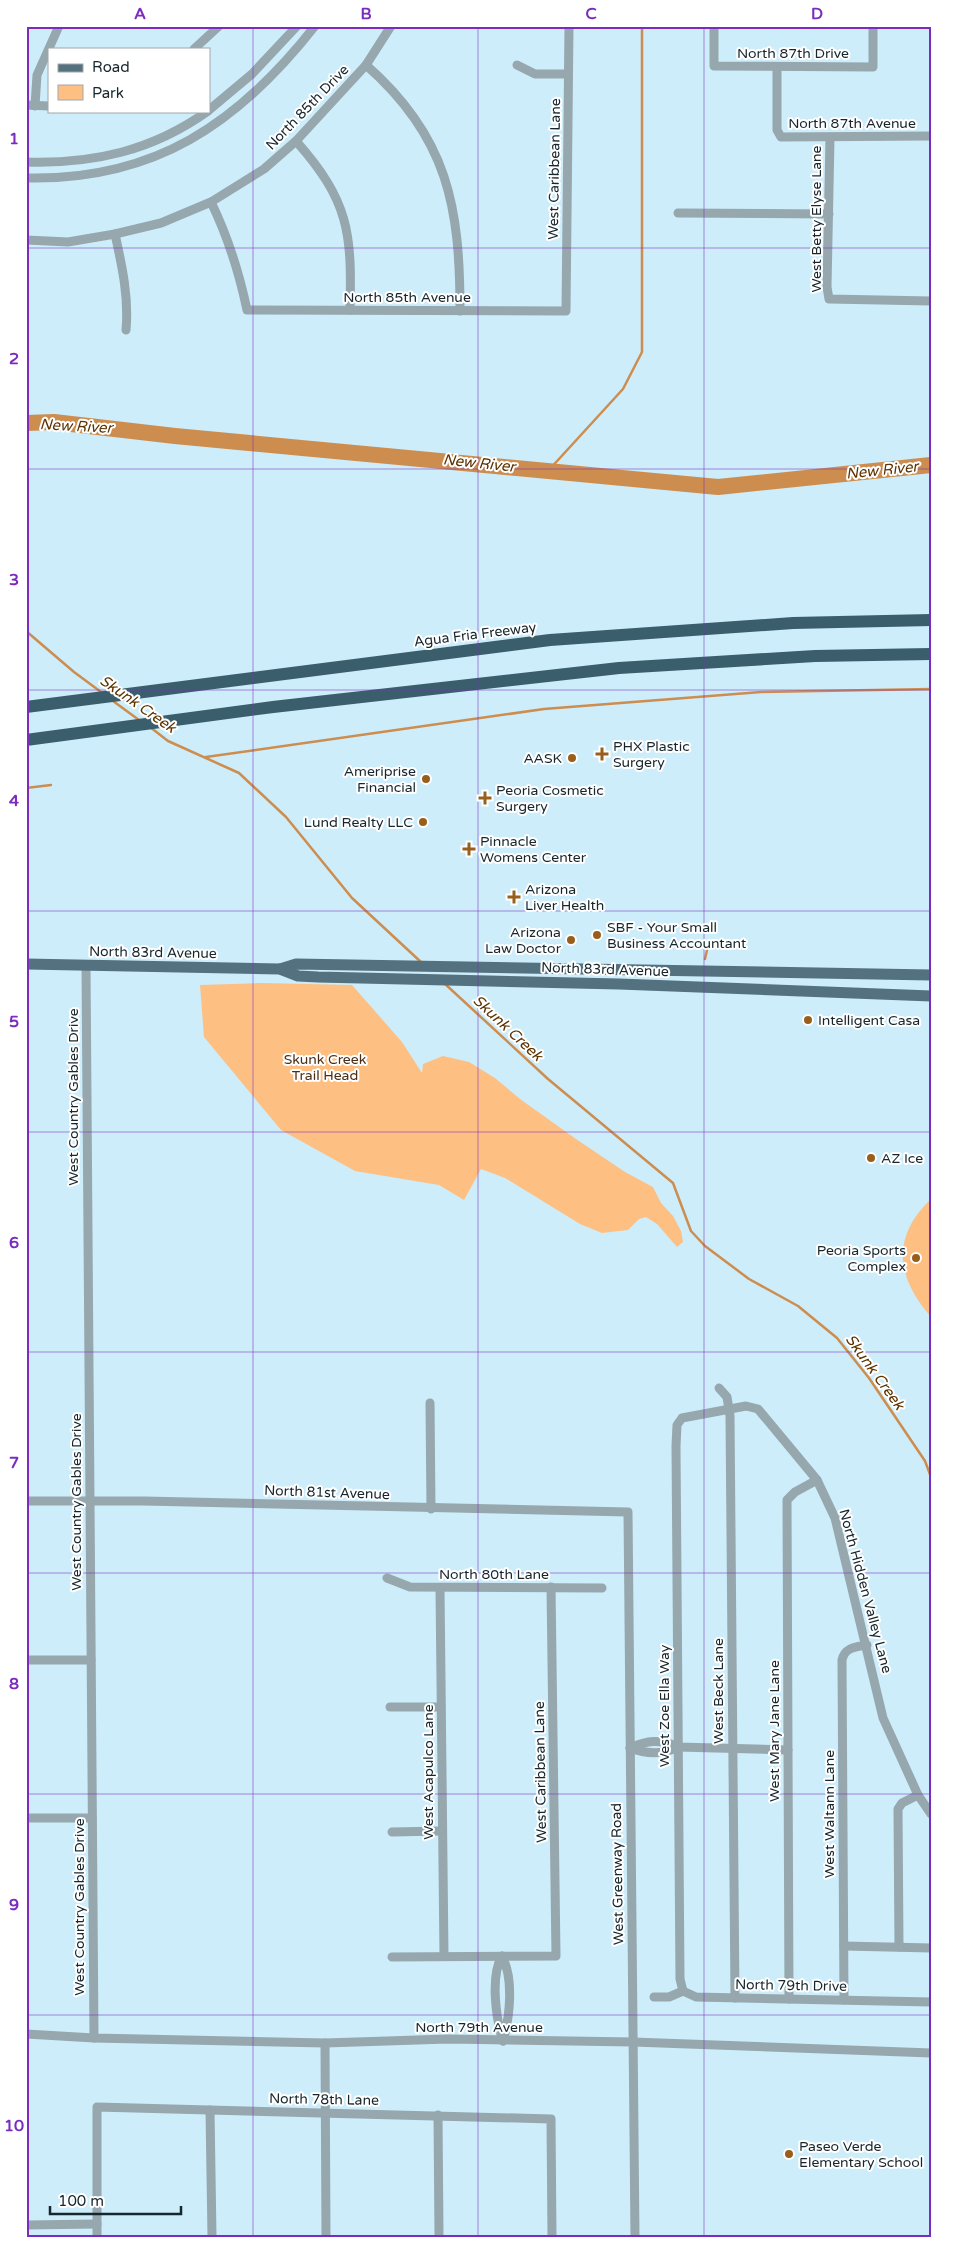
<svg xmlns="http://www.w3.org/2000/svg" width="957" height="2263" viewBox="0 0 957 2263" font-family="'Varela Round',sans-serif">
<style>
.green{fill:#febf82}
.lines{fill:none;stroke-linecap:round;stroke-linejoin:round}
.stream{stroke:#cd8d4e;stroke-width:2.5}
.river{stroke:#cd8d4e;stroke-width:16}
.minor{stroke:#96a7ae;stroke-width:9}
.major{stroke:#53717e;stroke-width:11}
.highway{stroke:#3a5e6c;stroke-width:12}
.grid{fill:none;stroke:#7b2cbf;stroke-width:1;stroke-opacity:0.55}
.poi-dot{fill:#985e1c;stroke:#fff;stroke-width:2}
.labels{text-anchor:middle;stroke-width:4;stroke-linejoin:round;paint-order:stroke}
.street-label{font-size:14px;fill:#16262c;stroke:#fff}
.poi-label{font-size:14px;fill:#16262c;stroke:#fff;text-anchor:start}
.park-label{font-size:14px;fill:#4a2f14;stroke:#fff}
.water-label{font-size:15px;font-style:italic;fill:#5d3300;stroke:#fff}
.neatline{fill:none;stroke:#7b2cbf;stroke-width:2}
.grid-label{font-size:16px;text-anchor:middle;font-weight:bold;fill:#7b2cbf}
</style>
<rect width="100%" height="100%" fill="#cdedfb"/>
<!-- green -->
<g class="green">
<path d="M262 983 352 985 402 1042 422 1073 423 1064 443 1056 469 1062 495 1078 520 1099 576 1139 625 1172 653 1187 661 1203 673 1216 681 1231 683 1242 677 1247 657 1224 646 1217 639 1219 628 1230 602 1233 580 1224 505 1178 481 1169 464 1200 439 1185 355 1171 281 1130 204 1037 200 985Z"/>
<path d="M931 1199V1317C896 1277 891 1237 931 1199Z"/>
</g>
<g class="lines">
<!-- stream -->
<g class="stream">
<path d="M548 471 623 389 642 352V26"/>
<path d="M26 631 74 672 101 692"/>
<path d="M113 701 139 720"/>
<path d="M150 727 168 741 239 773 286 817 352 898 422 963"/>
<path d="M206 757 544 709 761 692 931 689"/>
<path d="M26 788 51 785"/>
<path d="M705 959 707 950"/>
<path d="M444 983 548 1079 673 1183 691 1231 705 1246 749 1279 798 1306 837 1338 869 1378 925 1461 931 1477"/>
</g>
<!-- river -->
<path class="river" d="M26 423 54 422 175 436 718 487 931 465"/>
<!-- minor -->
<g class="minor">
<path d="M714 26V66L873 67V26"/>
<path d="M194 49 219 26"/>
<path d="M366 65C448 137 460 207 460 311"/>
<path d="M517 65 535 74H568"/>
<path d="M777 67V130L781 137 931 136"/>
<path d="M26 105 49 106"/>
<path d="M35 106 37 75 59 26"/>
<path d="M209 110 252 74 297 26"/>
<path d="M830 138 827 287 829 299 931 301"/>
<path d="M296 141C349 201 352 232 350 310"/>
<path d="M26 162C93 164 152 151 208 111"/>
<path d="M26 178C154 181 238 124 315 26"/>
<path d="M211 202C228 237 239 272 247 310L566 311 569 26"/>
<path d="M678 213 829 214"/>
<path d="M115 234C122 266 129 297 126 330"/>
<path d="M26 240 68 242 115 234 161 223 211 202 264 169 296 141 366 65 391 26"/>
<path d="M86 966 94 2038"/>
<path d="M719 1388 727 1397 730 1416 735 1998"/>
<path d="M430 1403 431 1509"/>
<path d="M26 1501H144L628 1512 635 2237"/>
<path d="M387 1578 410 1587 602 1588"/>
<path d="M440 1588 444 1956"/>
<path d="M26 1660H91"/>
<path d="M390 1707H441"/>
<path d="M630 1748C647 1740 661 1739 678 1747L788 1750"/>
<path d="M630 1748C646 1754 662 1755 678 1747"/>
<path d="M26 1818H92"/>
<path d="M392 1832 441 1831"/>
<path d="M844 1946 931 1948"/>
<path d="M899 1947 898 1809 902 1803 918 1795"/>
<path d="M502 1956C490 1976 496 2019 503 2041"/>
<path d="M502 1956C514 1979 510 2016 503 2041"/>
<path d="M392 1957 556 1956 551 1587"/>
<path d="M683 1991 680 1979 676 1446 677 1425 682 1418 746 1406 758 1409 763 1415 817 1480 835 1518 883 1718 918 1795 931 1814"/>
<path d="M683 1991 696 1997 931 2002"/>
<path d="M654 1997H669L683 1991"/>
<path d="M789 1999 787 1500 795 1492 817 1480"/>
<path d="M844 2000 842 1660C845 1647 856 1647 867 1645"/>
<path d="M26 2034 94 2038 325 2043 448 2039 633 2042 931 2053"/>
<path d="M325 2043 326 2237"/>
<path d="M210 2110 212 2237"/>
<path d="M438 2115 439 2237"/>
<path d="M26 2225 97 2224"/>
<path d="M97 2237V2107L551 2119 552 2237"/>
</g>
<!-- major -->
<g class="major">
<path d="M26 964 280 969 298 976 318 977 619 984 931 996"/>
<path d="M280 969 296 964 931 975"/>
</g>
<!-- highway -->
<g class="highway">
<path d="M26 707 550 640 793 623 931 620"/>
<path d="M26 740 273 707 619 668 815 656 931 654"/>
</g>
</g>
<!-- grid -->
<path class="grid" d="M253 26V2237M478 26V2237M704 26V2237M26 248H931M26 469H931M26 690H931M26 911H931M26 1132H931M26 1352H931M26 1573H931M26 1794H931M26 2015H931"/>
<!-- markers -->
<g class="poi-dot">
<path d="M599.5 746.5h5v5h5v5h-5v5h-5v-5h-5v-5h5z"/>
<circle cx="572" cy="758" r="5"/>
<circle cx="426" cy="779" r="5"/>
<path d="M482.5 790.5h5v5h5v5h-5v5h-5v-5h-5v-5h5z"/>
<circle cx="423" cy="822" r="5"/>
<path d="M466.5 841.5h5v5h5v5h-5v5h-5v-5h-5v-5h5z"/>
<path d="M511.5 889.5h5v5h5v5h-5v5h-5v-5h-5v-5h5z"/>
<circle cx="597" cy="935" r="5"/>
<circle cx="571" cy="940" r="5"/>
<circle cx="808" cy="1020" r="5"/>
<circle cx="871" cy="1158" r="5"/>
<circle cx="916" cy="1258" r="5"/>
<circle cx="789" cy="2154" r="5"/>
</g>
<g class="labels">
<!-- street labels -->
<g class="street-label">
<text x="793" y="58">North 87th Drive</text>
<text transform="translate(307 107) rotate(-46)" y="5">North 85th Drive</text>
<text x="852" y="128">North 87th Avenue</text>
<text transform="translate(554 169) rotate(-89)" y="5">West Caribbean Lane</text>
<text transform="translate(816 219) rotate(-90)" y="5">West Betty Elyse Lane</text>
<text x="407" y="302">North 85th Avenue</text>
<text transform="translate(475 634) rotate(-7)" y="5">Agua Fria Freeway</text>
<text transform="translate(153 952) rotate(1)" y="5">North 83rd Avenue</text>
<text transform="translate(605 969) rotate(2)" y="5">North 83rd Avenue</text>
<text transform="translate(73 1097) rotate(-90)" y="5">West Country Gables Drive</text>
<text transform="translate(327 1492) rotate(2)" y="5">North 81st Avenue</text>
<text transform="translate(76 1502) rotate(-90)" y="5">West Country Gables Drive</text>
<text x="494" y="1579">North 80th Lane</text>
<text transform="translate(866 1591) rotate(75)" y="5">North Hidden Valley Lane</text>
<text transform="translate(718 1691) rotate(-90)" y="5">West Beck Lane</text>
<text transform="translate(664 1706) rotate(-90)" y="5">West Zoe Ella Way</text>
<text transform="translate(774 1731) rotate(-90)" y="5">West Mary Jane Lane</text>
<text transform="translate(428 1772) rotate(-90)" y="5">West Acapulco Lane</text>
<text transform="translate(540 1772) rotate(-91)" y="5">West Caribbean Lane</text>
<text transform="translate(829 1814) rotate(-90)" y="5">West Waltann Lane</text>
<text transform="translate(617 1874) rotate(-91)" y="5">West Greenway Road</text>
<text transform="translate(79 1907) rotate(-90)" y="5">West Country Gables Drive</text>
<text transform="translate(791 1985) rotate(1)" y="5">North 79th Drive</text>
<text x="479" y="2032">North 79th Avenue</text>
<text transform="translate(324 2099) rotate(1)" y="5">North 78th Lane</text>
</g>
<!-- poi labels -->
<g class="poi-label">
<text x="613" y="751">PHX Plastic<tspan x="613" dy="16">Surgery</tspan></text>
<text x="562" y="763" text-anchor="end">AASK</text>
<text x="416" y="776" text-anchor="end">Ameriprise<tspan x="416" dy="16">Financial</tspan></text>
<text x="496" y="795">Peoria Cosmetic<tspan x="496" dy="16">Surgery</tspan></text>
<text x="413" y="827" text-anchor="end">Lund Realty LLC</text>
<text x="480" y="846">Pinnacle<tspan x="480" dy="16">Womens Center</tspan></text>
<text x="525" y="894">Arizona<tspan x="525" dy="16">Liver Health</tspan></text>
<text x="607" y="932">SBF - Your Small<tspan x="607" dy="16">Business Accountant</tspan></text>
<text x="561" y="937" text-anchor="end">Arizona<tspan x="561" dy="16">Law Doctor</tspan></text>
<text x="818" y="1025">Intelligent Casa</text>
<text x="881" y="1163">AZ Ice</text>
<text x="906" y="1255" text-anchor="end">Peoria Sports<tspan x="906" dy="16">Complex</tspan></text>
<text x="799" y="2151">Paseo Verde<tspan x="799" dy="16">Elementary School</tspan></text>
</g>
<!-- park labels -->
<g class="park-label">
<text x="325" y="1064">Skunk Creek<tspan x="325" dy="16">Trail Head</tspan></text>
</g>
<!-- water labels -->
<g class="water-label">
<text transform="translate(76 426) rotate(3)" y="5">New River</text>
<text transform="translate(479 463) rotate(6)" y="5">New River</text>
<text transform="translate(882 470) rotate(-6)" y="5">New River</text>
<text transform="translate(138 704) rotate(35)" y="5">Skunk Creek</text>
<text transform="translate(508 1028) rotate(43)" y="5">Skunk Creek</text>
<text transform="translate(875 1372) rotate(54)" y="5">Skunk Creek</text>
</g>
</g>
<!-- border -->
<rect width="957" height="2263" fill="none" stroke="#ffffff" stroke-width="55"/>
<!-- legend -->
<rect x="48" y="48" width="162" height="65" fill="#ffffff" stroke="#a2a8ab"/>
<rect x="58" y="64" width="25" height="8" fill="#53717e" stroke="#a2a8ab"/>
<text x="92" y="72" font-size="15" fill="#16262c">Road</text>
<rect x="58" y="85" width="25" height="15" fill="#febf82" stroke="#a2a8ab"/>
<text x="92" y="98" font-size="15" fill="#16262c">Park</text>
<!-- scale -->
<path d="M50 2206v8h131v-8" fill="none" stroke="#16262c" stroke-width="2.5"/>
<text x="58" y="2206" font-size="15" fill="#16262c" stroke="#ffffff" stroke-width="4" paint-order="stroke">100 m</text>
<rect x="28" y="28" width="902" height="2208" class="neatline"/>
<g class="grid-label">
<text x="140" y="19">A</text>
<text x="366" y="19">B</text>
<text x="591" y="19">C</text>
<text x="817" y="19">D</text>
<text x="14" y="144">1</text>
<text x="14" y="364">2</text>
<text x="14" y="585">3</text>
<text x="14" y="806">4</text>
<text x="14" y="1027">5</text>
<text x="14" y="1248">6</text>
<text x="14" y="1468">7</text>
<text x="14" y="1689">8</text>
<text x="14" y="1910">9</text>
<text x="14" y="2131">10</text>
</g>
</svg>
